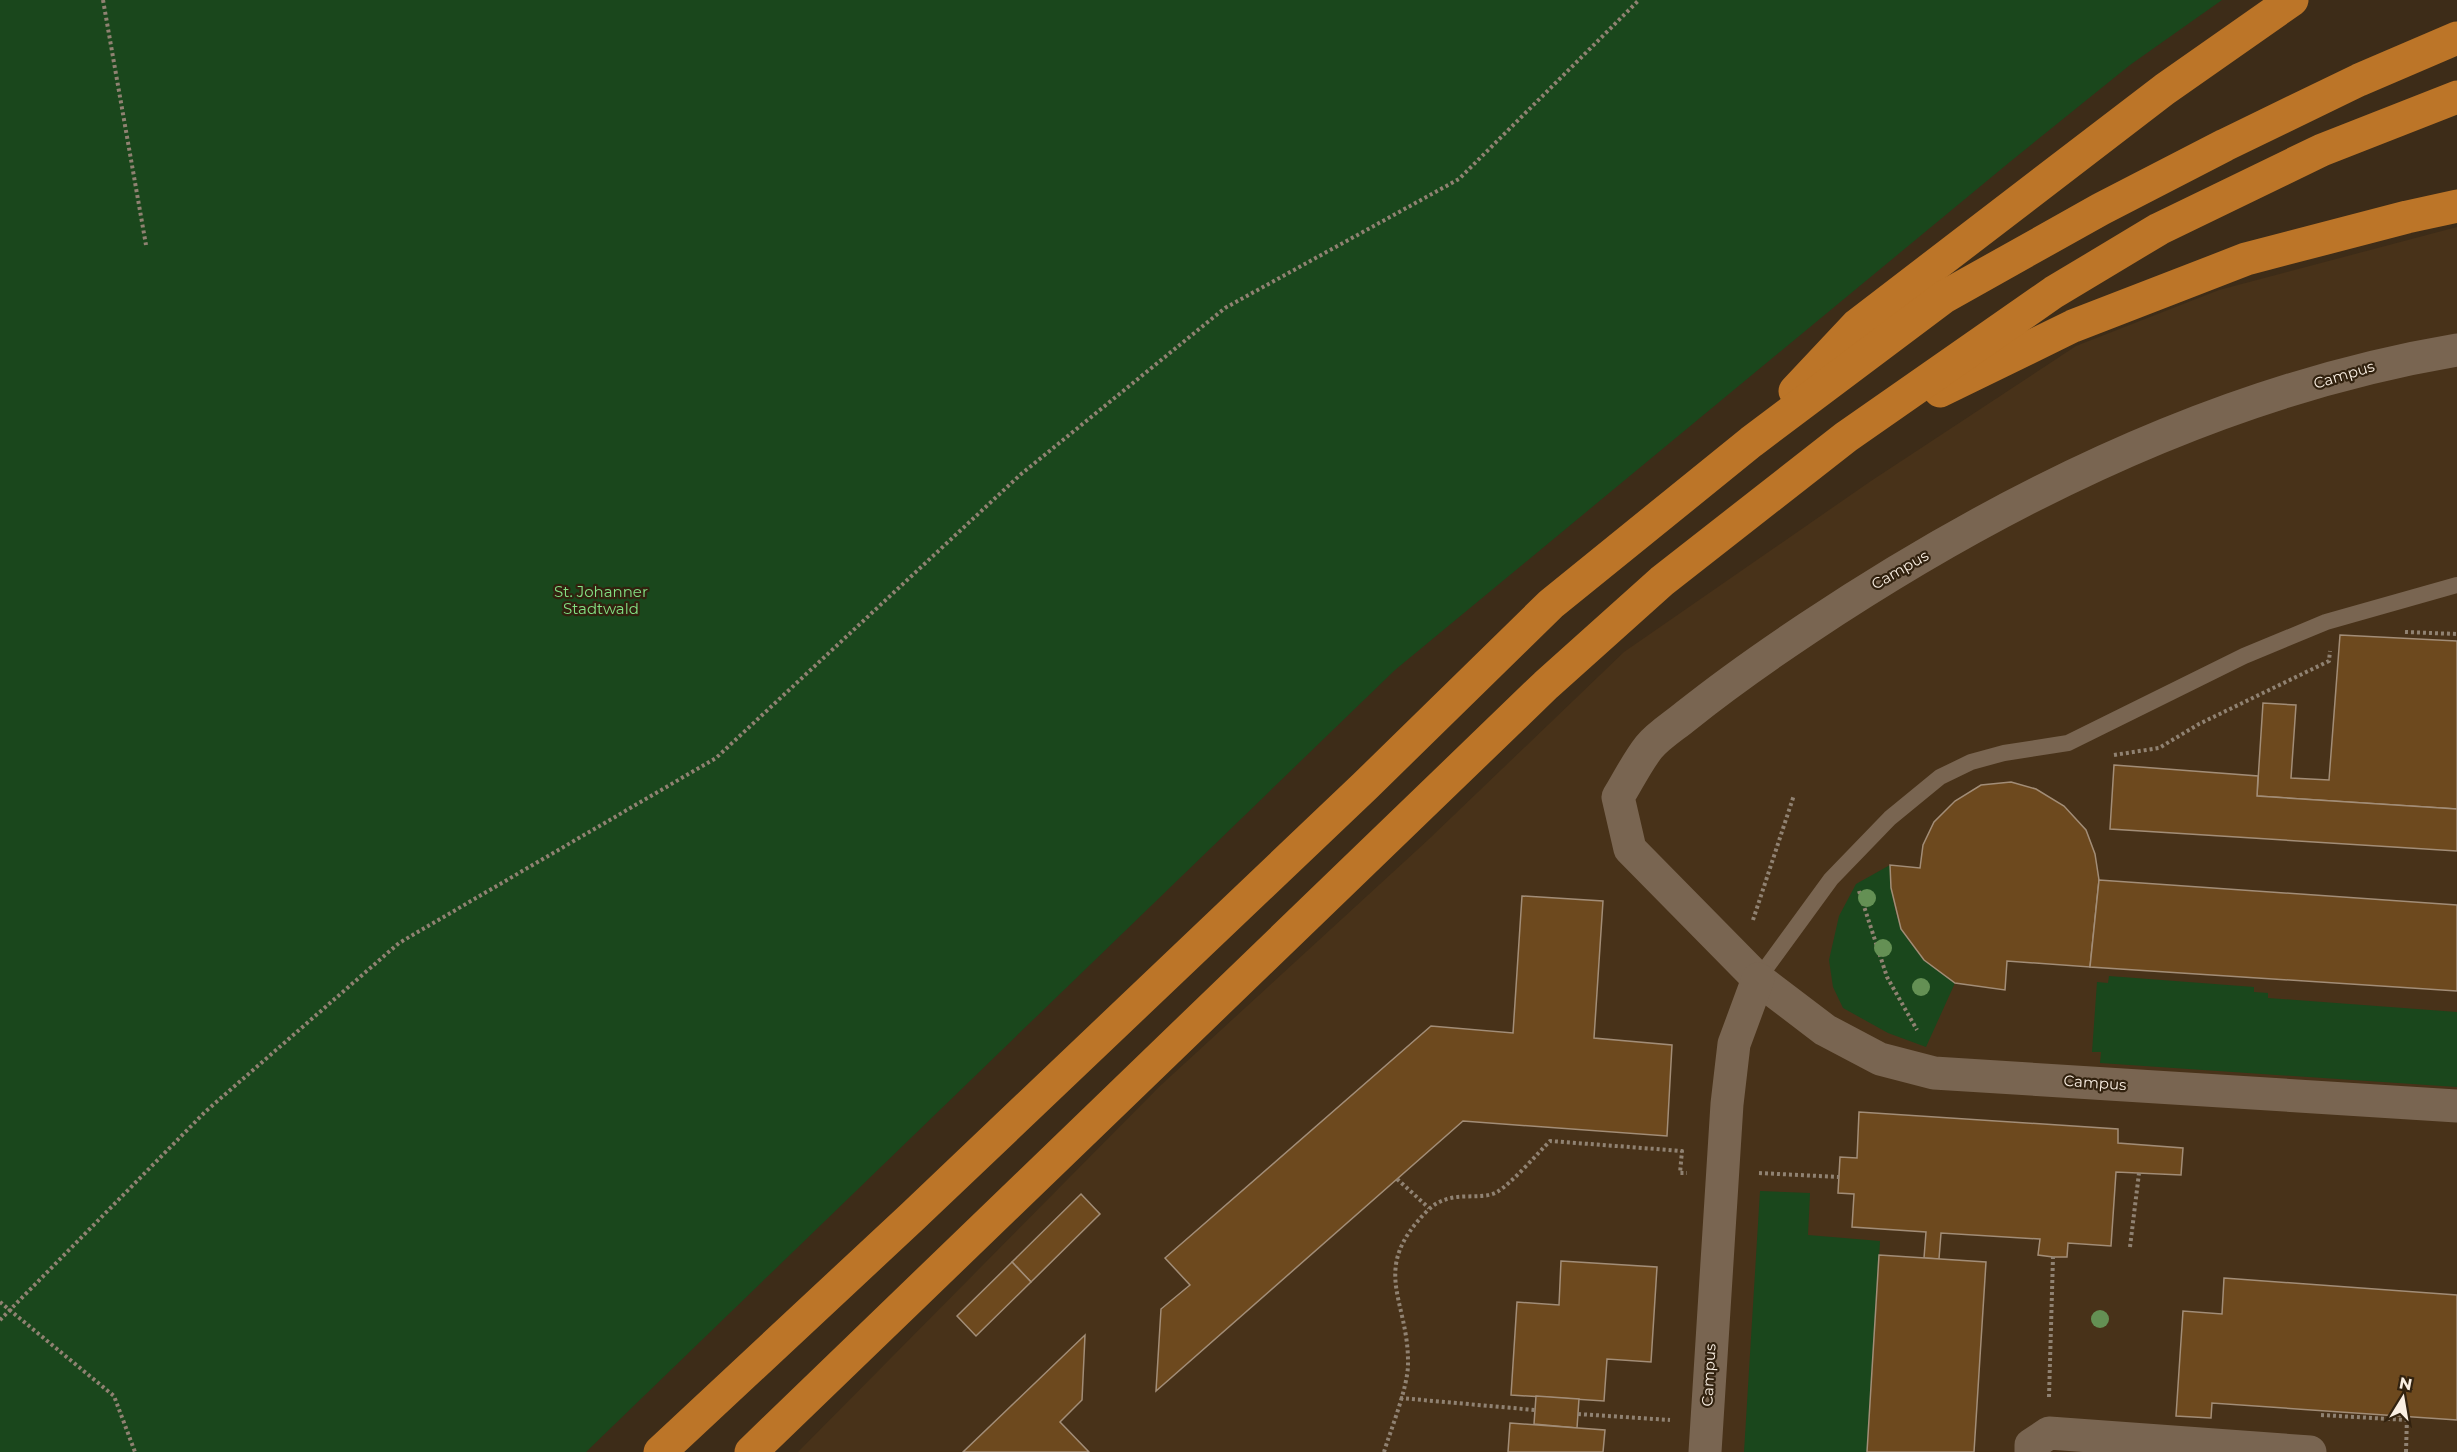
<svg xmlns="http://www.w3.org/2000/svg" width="2457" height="1452" viewBox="0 0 2457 1452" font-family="Montserrat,sans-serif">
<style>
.built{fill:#483219}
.green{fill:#1a471c}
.building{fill:#6d491e;stroke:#a28d77;stroke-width:1.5}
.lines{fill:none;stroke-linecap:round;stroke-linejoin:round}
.path{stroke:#908272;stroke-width:4;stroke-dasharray:3 3;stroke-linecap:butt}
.service{stroke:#796551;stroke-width:16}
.minor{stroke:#796551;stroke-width:33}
.tertiary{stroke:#796551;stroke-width:33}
.trunk{stroke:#bc7528;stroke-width:33}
.tree{fill:#649054}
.labels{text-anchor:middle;stroke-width:4.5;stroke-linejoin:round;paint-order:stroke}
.street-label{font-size:15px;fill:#faefe3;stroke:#32220f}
.park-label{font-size:15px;fill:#84e285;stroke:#32220f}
</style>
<rect width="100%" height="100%" fill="#3d2c18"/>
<!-- built -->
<path class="built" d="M2457 227V1452H798L1160 1086 1428 840 1624 652 1871 481 2076 346 2219 290Z"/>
<!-- green -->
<g class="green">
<path d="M0 0H2222L2130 65 2011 161 1395 670 586 1452H0Z"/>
<path d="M1890 865C1892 927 1906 948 1955 983L1926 1047 1888 1033 1843 1008 1833 987 1829 960 1839 916 1856 884Z"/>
<path d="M2109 976 2254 987V992L2268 993V998L2457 1012V1087L2100 1063 2101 1052H2092L2097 982 2108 983Z"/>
<path d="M1760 1191 1810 1193 1808 1235 1880 1241 1867 1452H1744Z"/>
</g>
<!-- building -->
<g class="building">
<path d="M2340 635 2457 641V809L2257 796 2263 703 2296 705 2291 778 2329 780Z"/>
<path d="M2114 765 2258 776 2257 796 2457 809V851L2110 829Z"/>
<path d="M2011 782 2036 789 2064 806 2086 830 2095 854 2099 880 2090 967 2007 961 2005 990 1955 983 1924 960 1901 929 1891 888 1890 865 1920 868 1923 845 1934 822 1955 801 1981 785Z"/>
<path d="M2099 880 2457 905V991L2090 967Z"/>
<path d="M1522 896 1603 901 1594 1038 1672 1045 1667 1136 1463 1121 1156 1391 1161 1309 1190 1285 1165 1258 1431 1026 1513 1033Z"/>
<path d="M1859 1112 2118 1129V1143L2183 1148 2181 1175 2116 1172 2111 1246 2068 1243 2067 1257H2053L2038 1255 2040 1239 1941 1233 1939 1259 1924 1258 1926 1232 1852 1227 1854 1194 1838 1193 1840 1157 1857 1158Z"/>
<path d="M1081 1194 1100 1214 1031 1282 1012 1262Z"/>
<path d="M1879 1255 1986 1262 1974 1452H1867Z"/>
<path d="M1561 1261 1657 1267 1651 1362 1607 1359 1604 1401 1511 1395 1517 1302 1559 1305Z"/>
<path d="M1012 1262 1031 1282 976 1336 957 1316Z"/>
<path d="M2224 1278 2457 1295V1420L2212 1403 2211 1418 2176 1416 2183 1311 2222 1314Z"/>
<path d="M1085 1335 1082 1400 1060 1422 1089 1452H963Z"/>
<path d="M1536 1396 1579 1399 1577 1428 1534 1424Z"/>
<path d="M1510 1423 1605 1430 1603 1452H1508Z"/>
</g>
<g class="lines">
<!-- path -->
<g class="path">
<path d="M103 0 146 245"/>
<path d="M2405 632 2457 634"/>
<path d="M2114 755 2159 748 2199 724 2329 661 2330 651"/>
<path d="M1859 891 1887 977 1917 1030"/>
<path d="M1753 920 1794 795"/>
<path d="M1759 1173 1839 1177"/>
<path d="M1397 1179 1429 1208"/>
<path d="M2130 1247 2139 1173"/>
<path d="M0 1302 114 1396 135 1452"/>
<path d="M0 1320 206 1111 399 943 716 758 1020 475 1225 308 1459 179 1639 0"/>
<path d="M2049 1397 2053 1257"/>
<path d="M1400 1398 1535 1410"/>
<path d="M1578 1414 1670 1420"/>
<path d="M2321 1415 2407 1420"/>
<path d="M1384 1452C1391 1429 1408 1387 1408 1364 1409 1299 1368 1270 1428 1210 1451 1188 1479 1202 1497 1192 1512 1183 1537 1154 1550 1141L1682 1151 1680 1173H1687"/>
<path d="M2406 1452 2407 1417"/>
</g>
<!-- service -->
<path class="service" d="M1758 979 1831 879 1890 818 1940 777 1971 762 2004 753 2068 743 2244 656 2326 622 2457 585"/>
<!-- minor -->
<path class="minor" d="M2031 1452V1445L2049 1433 2310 1452"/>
<!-- tertiary -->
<g class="tertiary">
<path d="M2457 350C2225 389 2003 498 1808 628 1766 656 1726 684 1686 716 1674 726 1659 735 1649 747 1637 762 1628 781 1618 797L1630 849 1758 979 1825 1030 1880 1059 1934 1073 2457 1106"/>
<path d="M1705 1452 1727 1104 1734 1044 1758 979"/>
</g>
<!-- trunk -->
<g class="trunk">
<path d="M1795 391 1857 325 2165 89 2292 0"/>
<path d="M1940 391 2073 326 2246 259 2407 217 2457 206"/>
<path d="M660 1452 913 1216 1365 786 1551 604 1751 442 1944 297 2101 209 2225 145 2359 80 2457 38"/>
<path d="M751 1452 1546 685 1662 581 1846 437 2054 292 2159 229 2322 150 2457 97"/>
</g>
</g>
<!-- trees -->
<g class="tree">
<circle cx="1867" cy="898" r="9"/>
<circle cx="1883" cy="948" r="9"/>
<circle cx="1921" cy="987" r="9"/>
<circle cx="2100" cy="1319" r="9"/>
</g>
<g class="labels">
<!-- street labels -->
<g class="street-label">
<text transform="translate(2344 375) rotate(-17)" y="5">Campus</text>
<text transform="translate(1900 570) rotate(-30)" y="5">Campus</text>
<text transform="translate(2095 1083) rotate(4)" y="5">Campus</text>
<text transform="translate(1709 1375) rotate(-87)" y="5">Campus</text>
</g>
<!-- park labels -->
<g class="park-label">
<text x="601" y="597">St. Johanner<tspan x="601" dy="17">Stadtwald</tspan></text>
</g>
</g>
<!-- north arrow -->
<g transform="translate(2403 1398) rotate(11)" stroke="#32220f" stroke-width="4.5" paint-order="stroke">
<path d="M0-4.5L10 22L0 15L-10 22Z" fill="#faefe3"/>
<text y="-9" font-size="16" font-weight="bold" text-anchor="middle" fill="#faefe3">N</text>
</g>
</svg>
